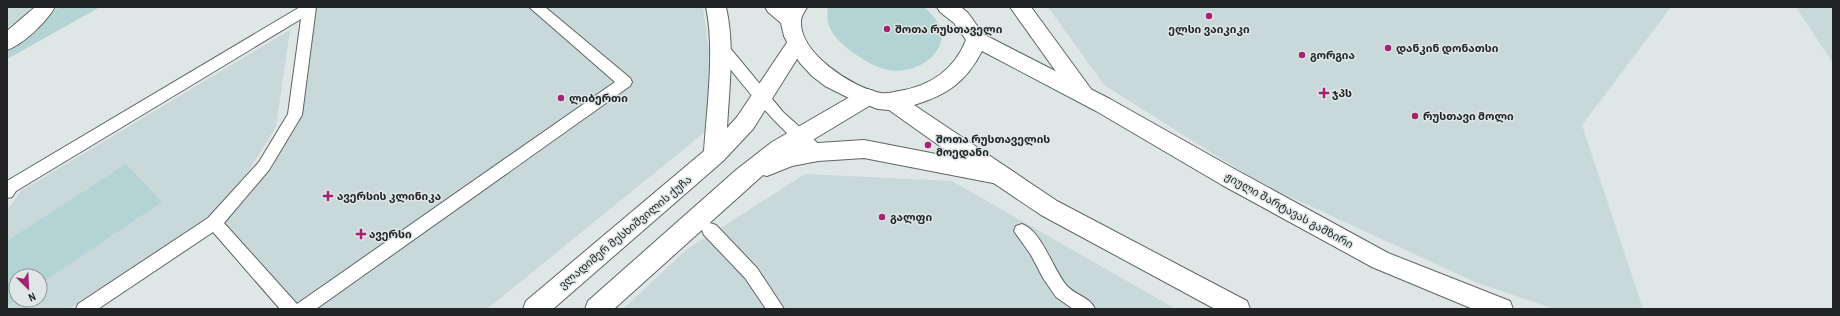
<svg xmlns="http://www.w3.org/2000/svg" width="1840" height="316" viewBox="0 0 1840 316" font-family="'Archivo Narrow','Noto Sans Georgian',sans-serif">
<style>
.built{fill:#c9d9d9;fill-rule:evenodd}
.green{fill:#b4d3d5}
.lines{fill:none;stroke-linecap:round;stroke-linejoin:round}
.service-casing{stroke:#5e6565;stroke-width:2}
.minor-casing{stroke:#5e6565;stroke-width:2}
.tertiary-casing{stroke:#5e6565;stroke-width:2}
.primary-casing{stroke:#5e6565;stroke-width:2}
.service{fill:#fff;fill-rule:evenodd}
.minor{fill:#fff;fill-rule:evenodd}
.tertiary{fill:#fff;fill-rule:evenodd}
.primary{fill:#fff;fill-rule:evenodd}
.poi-dot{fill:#a5226f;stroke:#dee6e6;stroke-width:1.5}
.labels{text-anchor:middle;stroke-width:3;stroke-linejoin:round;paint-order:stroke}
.poi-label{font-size:11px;font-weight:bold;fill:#222425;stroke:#dee6e6;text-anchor:start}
.street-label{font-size:11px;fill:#222425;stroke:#dee6e6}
</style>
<rect width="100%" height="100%" fill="#dee6e6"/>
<!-- built -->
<g class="built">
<path d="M7 7H31L26 15 7 28Z"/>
<path d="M313 7H703L713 83 716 123 487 309H300L224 222 271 170 298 114Z"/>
<path d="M1048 7H1671L1582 125 1643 309H1555L1475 282 1260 183 1104 85Z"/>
<path d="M1796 7H1833V63Z"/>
<path d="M290 30 276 127 247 173 202 224 69 309H7V210L21 191ZM16 276H40V300H16Z"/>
<path d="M805 174 952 181 1176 309H623L686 250Z"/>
</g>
<!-- green -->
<g class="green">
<path d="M59 7H100L7 59V47Z"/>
<path d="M828 7H924C931 13 942 25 942 35 941 57 917 71 896 71 878 70 861 59 847 48 833 36 825 26 828 7Z"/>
<path d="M126 164 162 202 40 284V276H16V300L7 306V241Z"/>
</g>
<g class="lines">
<!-- service casing -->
<g class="service-casing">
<g id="service">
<path d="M300 7H316L302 115 269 170 224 223 297 304 615 82 529 7H545L630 78 632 82 630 86 316 309H280L213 232 98 309H76L78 304 208 218 259 162 288 114 301 19 16 191 12 197 7 198V181Z"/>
<path d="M720 41 725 42 783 112 823 148 825 152 823 156 818 158 813 156C775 126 745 88 715 50L713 46 715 42Z"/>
<path d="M710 223 716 225 757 268 784 309H766L745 278 704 235 702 230 704 225Z"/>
<path d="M1022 224C1042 231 1053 270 1067 286 1075 295 1090 297 1095 309H1073L1056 297 1043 278 1031 255 1014 231 1016 226Z"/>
</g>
</g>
<!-- minor casing -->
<g class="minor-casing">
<path id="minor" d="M35 7H55C46 22 24 44 7 50V31Z"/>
</g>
<!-- tertiary casing -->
<g class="tertiary-casing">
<g id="tertiary">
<path d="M706 7H726C735 46 729 89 727 128L737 117 790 38 797 35 804 38 807 43 753 129 723 161 553 309H523L526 301 704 151C707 108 715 48 706 7Z"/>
<path d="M1010 7H1031L1091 89 1095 95 1091 101 1084 103 1077 101Z"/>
<path d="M867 89 874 91 878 97 874 103 801 147 818 143 864 140 998 166 1006 168 1009 175 1006 182 998 184 864 158 818 161 792 166 767 176 763 175 614 309H585L588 301 736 170 772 142 860 91Z"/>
</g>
</g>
<!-- primary casing -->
<g class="primary-casing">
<path id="primary" d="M765 7H807C805 11 801 16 801 21 799 53 853 88 881 93 887 94 893 92 899 91 930 86 954 70 966 40L954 23 940 12 937 7H961L968 13 983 34 1110 99 1238 171 1388 253 1510 301 1513 309H1473L1372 267 1222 185 1096 111 982 51C966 82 947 95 914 105L1057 201 1247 301 1250 309H1215L1041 215 961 161 889 110 878 109 851 99 825 86 812 76 800 63 790 48 784 36 781 23 768 12Z"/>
</g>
<!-- service -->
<use href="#service" class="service"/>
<!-- minor -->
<use href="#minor" class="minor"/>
<!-- tertiary -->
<use href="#tertiary" class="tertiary"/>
<!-- primary -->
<use href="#primary" class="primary"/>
</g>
<!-- markers -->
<g class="poi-dot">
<circle cx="1209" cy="16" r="4"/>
<circle cx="887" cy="29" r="4"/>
<circle cx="1388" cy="48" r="4"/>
<circle cx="1302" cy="55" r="4"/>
<path d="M1322 87h4v4h4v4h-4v4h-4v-4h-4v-4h4z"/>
<circle cx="561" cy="98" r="4"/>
<circle cx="1415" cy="116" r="4"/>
<circle cx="928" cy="145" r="4"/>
<path d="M326 190h4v4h4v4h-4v4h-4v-4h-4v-4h4z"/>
<circle cx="882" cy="217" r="4"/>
<path d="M359 228h4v4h4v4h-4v4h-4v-4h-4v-4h4z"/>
</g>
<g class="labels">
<!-- poi labels -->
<g class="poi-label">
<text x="895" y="33">შოთა რუსთაველი</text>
<text x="1209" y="33" text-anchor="middle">ელსი ვაიკიკი</text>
<text x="1396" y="52">დანკინ დონათსი</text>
<text x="1310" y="59">გორგია</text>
<text x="1332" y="97">ჯპს</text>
<text x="569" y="102">ლიბერთი</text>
<text x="1423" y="120">რუსთავი მოლი</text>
<text x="936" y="143">შოთა რუსთაველის<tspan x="936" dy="13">მოედანი</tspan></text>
<text x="337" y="200">ავერსის კლინიკა</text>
<text x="890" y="221">გალფი</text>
<text x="369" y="238">ავერსი</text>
</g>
<!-- street labels -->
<g class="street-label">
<text transform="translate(1289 210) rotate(29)" y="4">ჟიული შარტავას გამზირი</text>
<text transform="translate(625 232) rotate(-40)" y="4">ვლადიმერ მესხიშვილის ქუჩა</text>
</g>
</g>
<!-- border -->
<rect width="1840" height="316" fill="none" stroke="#222425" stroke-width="16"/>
<!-- north arrow -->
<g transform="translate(28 288) rotate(156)"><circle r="19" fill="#dee6e6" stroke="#939899"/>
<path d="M0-3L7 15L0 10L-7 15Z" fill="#a5226f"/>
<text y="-6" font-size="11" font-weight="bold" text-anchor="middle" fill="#222425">N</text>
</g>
</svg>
